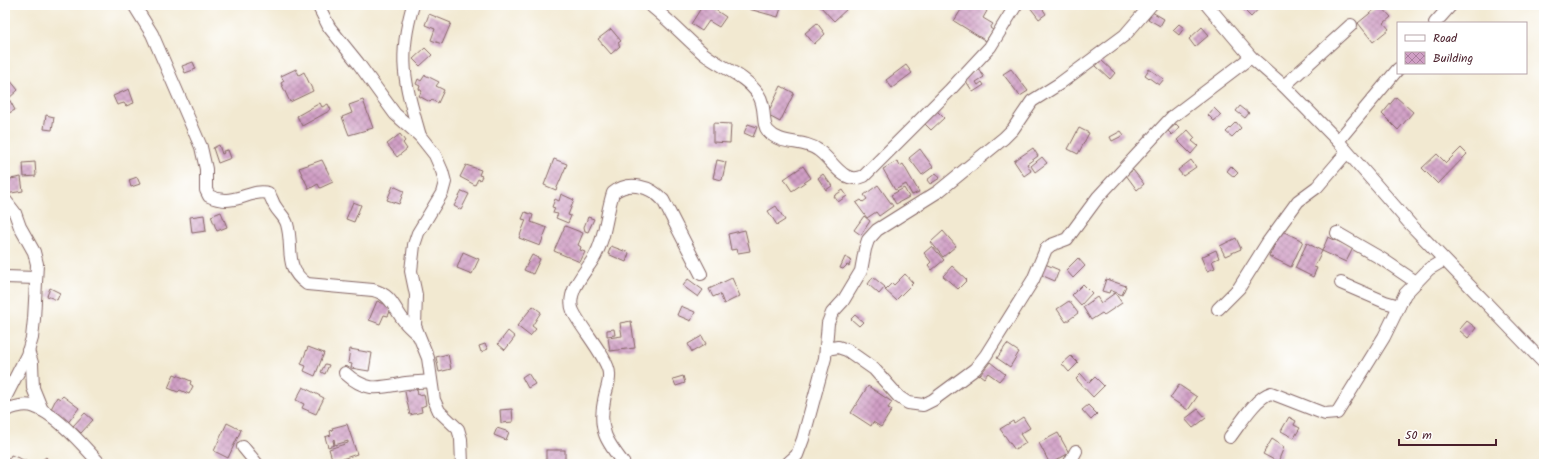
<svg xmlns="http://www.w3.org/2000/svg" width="1549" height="469" viewBox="0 0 1549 469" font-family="Kalam,sans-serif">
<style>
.building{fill:url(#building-cross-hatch)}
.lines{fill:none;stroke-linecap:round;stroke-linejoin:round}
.minor-casing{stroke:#856665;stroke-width:14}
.minor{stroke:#fff;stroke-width:12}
</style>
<defs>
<pattern id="building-cross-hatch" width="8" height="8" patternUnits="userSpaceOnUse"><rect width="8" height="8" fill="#d09fc5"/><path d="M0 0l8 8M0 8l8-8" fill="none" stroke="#ab81a0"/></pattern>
</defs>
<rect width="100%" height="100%" fill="#fff"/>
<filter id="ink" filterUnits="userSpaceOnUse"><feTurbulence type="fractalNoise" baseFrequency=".025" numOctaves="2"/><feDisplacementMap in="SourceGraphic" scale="8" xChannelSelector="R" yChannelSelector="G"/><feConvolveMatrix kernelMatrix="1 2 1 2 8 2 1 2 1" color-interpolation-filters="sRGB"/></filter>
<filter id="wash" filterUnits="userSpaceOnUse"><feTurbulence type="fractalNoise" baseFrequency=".012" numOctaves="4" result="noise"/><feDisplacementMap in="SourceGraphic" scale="16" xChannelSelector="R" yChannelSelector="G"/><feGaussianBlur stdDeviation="0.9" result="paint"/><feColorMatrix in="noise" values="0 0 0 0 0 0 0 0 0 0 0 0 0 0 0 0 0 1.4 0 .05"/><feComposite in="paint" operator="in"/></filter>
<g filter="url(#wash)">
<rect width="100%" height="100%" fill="#f2e9d1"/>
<g id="blocks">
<!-- building -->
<g class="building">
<path d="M703 5H708L726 17 719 27 709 21 702 31 691 24Z"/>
<path d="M750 5H782L778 17 749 9Z"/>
<path d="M819 5H845L848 8 834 21Z"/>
<path d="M964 5H978L987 11 983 18 993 24 990 28 993 30 986 41 954 21Z"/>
<path d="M1030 5H1040L1046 14 1039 19 1029 6Z"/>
<path d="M1239 5H1262L1251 17Z"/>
<path d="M1380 5 1391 17 1384 23 1389 29 1373 42 1358 23Z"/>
<path d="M1152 12 1164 19 1160 26 1148 19Z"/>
<path d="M429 14 451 23 442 44 431 40 435 29 425 25Z"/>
<path d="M817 23 825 34 814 44 805 33Z"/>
<path d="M1179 24 1184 28 1179 35 1173 30Z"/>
<path d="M1202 27 1209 35 1195 47 1189 39Z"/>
<path d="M611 29 621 41 618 43 620 46 611 54 598 39Z"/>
<path d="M425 48 432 55 420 66 413 59Z"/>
<path d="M1101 60 1115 73 1110 79 1096 66Z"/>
<path d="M193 62 196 69 185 73 182 66Z"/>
<path d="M906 65 912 73 892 88 886 80Z"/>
<path d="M978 68 984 77 976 82 978 85 982 82 984 85 973 92 964 78Z"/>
<path d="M296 69 299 75 304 72 313 91 290 102 281 83 284 81 281 76Z"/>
<path d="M1011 69 1028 91 1020 96 1003 74Z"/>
<path d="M1149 69 1164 79 1159 85 1145 75Z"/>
<path d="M425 75 439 82 436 86 444 90 438 103 432 100 430 102 419 96 422 91 419 89 420 86 416 84 418 79 421 81Z"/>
<path d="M10 80 18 90 7 100 5 97V83Z"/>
<path d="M781 86 794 93 780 122 767 115Z"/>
<path d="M129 89 134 103 126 106 124 103 117 105 113 96Z"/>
<path d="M1396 97 1413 112 1398 130 1382 114Z"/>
<path d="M9 99 15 110 5 115V101Z"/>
<path d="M363 100 373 128 349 135 342 117 352 113 349 105Z"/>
<path d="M320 103 322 107 328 104 331 110 302 126 297 116Z"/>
<path d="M1240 106 1249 113 1245 118 1236 111Z"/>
<path d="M1214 108 1221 115 1214 121 1208 115Z"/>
<path d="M936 110 944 118 931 130 923 122Z"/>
<path d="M46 115 54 117 52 130 44 129Z"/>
<path d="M1236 122 1241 128 1232 137 1226 132Z"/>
<path d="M713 123 731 124 730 143 713 142Z"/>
<path d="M748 124 757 127 753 137 744 133Z"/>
<path d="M1176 124 1180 128 1172 135 1168 131Z"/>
<path d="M1079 128 1089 133 1078 154 1068 149Z"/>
<path d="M1188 130 1195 138 1192 141 1198 146 1191 154 1177 140Z"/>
<path d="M1121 131 1124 135 1112 141 1110 137Z"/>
<path d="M400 134 405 141 403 143 407 149 397 157 387 144Z"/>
<path d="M219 145 222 154 224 153 223 151 228 150 231 158 218 163 213 148Z"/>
<path d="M1033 148 1038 156 1027 164 1031 171 1024 176 1014 161Z"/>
<path d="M1461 148 1467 154 1438 184 1422 168 1437 154 1446 163Z"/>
<path d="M920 149 933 167 922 175 909 158Z"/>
<path d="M1042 157 1047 163 1035 172 1031 166Z"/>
<path d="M554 159 567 164 556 190 544 185Z"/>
<path d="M322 160 333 182 320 188 318 184 309 189 299 168Z"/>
<path d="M717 160 726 162 722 180 713 178Z"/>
<path d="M1191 160 1196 167 1183 176 1178 170Z"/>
<path d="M897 161 900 166 903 164 919 192 912 195 906 184 895 190 883 169Z"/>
<path d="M35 162 36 176 24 177 23 163Z"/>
<path d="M466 165 481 170 479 175 482 176 480 180 478 179 475 185 460 177Z"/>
<path d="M803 166 811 178 792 191 784 179Z"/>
<path d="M1231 166 1238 173 1234 177 1227 171Z"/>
<path d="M1133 170 1144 184 1137 190 1126 175Z"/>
<path d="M936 173 940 178 930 184 927 180Z"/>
<path d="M823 174 832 186 826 190 818 178Z"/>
<path d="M21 177 23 191 6 194 5 180Z"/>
<path d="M137 177 140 184 131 187 129 180Z"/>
<path d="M878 185 893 206 879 216 876 212 867 218 856 203 861 200 863 202 867 199 864 195Z"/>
<path d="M393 186 404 191 399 204 387 200Z"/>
<path d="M904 188 909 197 896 204 891 195Z"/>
<path d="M843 190 847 196 838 202 834 196Z"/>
<path d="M462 191 469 194 461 210 454 206Z"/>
<path d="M561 194 574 200 568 215 571 216 568 223 556 218 558 214 553 213 555 208 552 207 555 199 559 201Z"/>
<path d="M353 202 361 205 354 222 346 219Z"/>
<path d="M776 206 785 220 777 225 768 211Z"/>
<path d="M221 212 227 227 217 231 211 216Z"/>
<path d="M525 212 533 215 531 222 547 228 540 246 519 238 526 220 522 219Z"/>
<path d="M204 215 206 231 192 233 190 217Z"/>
<path d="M864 216 870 221 861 235 854 230Z"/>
<path d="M588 217 594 219 588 232 585 231 584 227Z"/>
<path d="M565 226 583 233 578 245 581 247 580 250 585 252 580 262 554 251Z"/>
<path d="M745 230 750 251 738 253 737 249 731 250 728 234Z"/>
<path d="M943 231 956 246 943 257 931 242Z"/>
<path d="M1282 231 1303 241 1291 267 1269 256Z"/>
<path d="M1328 237 1353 248 1346 262 1322 251 1314 267 1317 268 1313 277 1295 268 1307 243 1322 251Z"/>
<path d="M1236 238 1241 249 1225 256 1220 246Z"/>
<path d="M611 246 629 253 626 262 608 254Z"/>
<path d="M932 246 944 260 932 270 928 265 931 262 924 253Z"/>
<path d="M1216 250 1219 258 1212 261 1215 268 1207 271 1201 257Z"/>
<path d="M463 252 479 259 472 274 457 268Z"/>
<path d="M532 255 540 259 533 274 524 270Z"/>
<path d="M845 257 851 260 849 266 847 265 843 269 840 268Z"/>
<path d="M1078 258 1085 266 1073 278 1066 270Z"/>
<path d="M1045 264 1059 270 1055 281 1041 275Z"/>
<path d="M952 266 967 280 958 289 943 276Z"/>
<path d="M905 274 913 283 896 300 885 290 892 283 894 285Z"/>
<path d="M873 277 885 287 879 294 868 284Z"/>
<path d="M732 278 740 296 724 304 720 294 713 297 709 289Z"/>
<path d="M688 279 703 290 698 297 683 286Z"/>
<path d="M1106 279 1126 286 1122 295 1110 290 1109 293 1102 291Z"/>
<path d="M1083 284 1092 293 1081 305 1072 295Z"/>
<path d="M50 288 60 293 57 300 47 296Z"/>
<path d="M1115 293 1122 303 1104 315 1102 313 1091 320 1083 307 1097 297 1101 303Z"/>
<path d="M377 301 392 307 388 316 384 315 380 324 369 320Z"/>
<path d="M1069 301 1078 313 1066 322 1057 309Z"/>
<path d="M533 306 541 312 532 326 536 329 530 336 517 326Z"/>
<path d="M681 306 695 312 691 321 677 315Z"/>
<path d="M855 315 863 322 859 326 851 319Z"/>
<path d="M631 321 635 348 610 351 608 338 622 336 620 323Z"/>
<path d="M1467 321 1476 328 1468 338 1459 330Z"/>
<path d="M614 329 615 335 607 336V330Z"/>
<path d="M508 331 515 337 505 350 498 344Z"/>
<path d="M702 336 706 344 692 352 688 344Z"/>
<path d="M485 344 488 349 481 352 479 346Z"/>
<path d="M1007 344 1019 352 1010 367 997 358Z"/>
<path d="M308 347 324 353 315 376 304 371 306 366 301 364Z"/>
<path d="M350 349 372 353 369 371 351 368 352 364 348 363Z"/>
<path d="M448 354 451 369 439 372 436 357Z"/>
<path d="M1071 356 1078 363 1069 372 1062 364Z"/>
<path d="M990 362 1005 374 999 381 988 373 984 378 980 375Z"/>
<path d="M325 364 329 365 325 374 321 372Z"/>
<path d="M528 373 535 384 528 388 522 377Z"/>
<path d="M174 374 191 381 190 384 193 386 189 394 180 390 178 392 168 388Z"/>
<path d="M1081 374 1089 383 1095 377 1104 386 1093 397 1076 379Z"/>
<path d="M683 376 685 383 676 386 673 379Z"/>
<path d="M1179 385 1197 397 1188 410 1170 398Z"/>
<path d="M868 386 892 402 888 408 892 410 881 427 873 422 871 426 851 413Z"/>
<path d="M303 387 324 398 316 414 302 408 304 404 296 400Z"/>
<path d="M417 389 418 395 424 394 426 405 421 407 422 412 410 415 405 392Z"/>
<path d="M63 396 79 408 67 424 50 411 57 397 60 399Z"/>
<path d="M1088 405 1097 414 1091 420 1082 410Z"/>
<path d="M512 409 513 422 501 423 500 410Z"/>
<path d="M1198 409 1206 418 1193 428 1185 419Z"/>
<path d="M85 413 93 420 81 433 73 426Z"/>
<path d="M1023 417 1030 428 1020 434 1026 443 1015 450 1000 429 1013 421 1014 423Z"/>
<path d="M1289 417 1296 421 1294 425 1300 428 1294 438 1281 431Z"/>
<path d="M227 423 241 430 228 458 214 451Z"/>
<path d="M347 424 357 454 333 462 329 449 348 443V441L335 445 334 439 333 440 334 445 328 447 325 437 331 435 330 431 333 430 332 428Z"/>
<path d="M497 428 509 432 506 440 494 435Z"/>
<path d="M1058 433 1069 453 1050 464 1039 443Z"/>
<path d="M1272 439 1284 447 1278 462 1263 454Z"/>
<rect x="546" y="450" width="19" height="14"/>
<path d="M11 455 26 461 25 464H5L7 458 9 459Z"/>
<path d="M46 457 52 464H37Z"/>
</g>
</g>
</g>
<g filter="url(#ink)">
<use href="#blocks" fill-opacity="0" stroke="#856665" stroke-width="1"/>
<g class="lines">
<!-- minor casing -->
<g class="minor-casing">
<g id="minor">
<path d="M134 5 152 34 201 147 206 169V190L209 196C235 208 250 188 268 193 272 197 272 202 275 206 279 213 285 217 287 224 294 248 283 267 307 284L373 290C392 295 393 307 404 321 407 326 413 330 418 335"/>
<path d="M318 5 329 27 358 63 395 114 420 136 435 155 442 171 445 182 442 193 418 233 414 245 411 271 416 295 415 326 428 358 434 400 439 411 458 429 461 439 462 464"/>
<path d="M413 5C397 59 405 84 420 136"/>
<path d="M650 5C669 20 686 38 704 54 722 68 745 75 758 94 767 107 761 123 768 131 781 146 803 139 818 150 833 160 843 186 864 176L949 91 990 47 1016 5"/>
<path d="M1207 5 1251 57 1284 86 1338 141 1411 225 1544 363"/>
<path d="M1435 23 1451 5"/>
<path d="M1284 86 1351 25"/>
<path d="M1338 141 1398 69"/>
<path d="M5 200 15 213 20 227 34 252 37 264 34 319 32 338 27 355 5 398"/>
<path d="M1337 233 1382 259 1416 282"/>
<path d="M5 277 36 278"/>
<path d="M1341 283 1385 302 1399 306"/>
<path d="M1218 309 1239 288 1268 242 1298 201 1317 187 1347 152"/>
<path d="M826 349 838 347 847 350 874 369 899 397 908 403 923 405 933 400 975 369 986 355 1033 280 1046 249 1051 245 1067 239 1098 197 1172 117 1251 57"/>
<path d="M28 351 32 363 33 388 42 410"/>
<path d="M345 373C367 393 379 388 406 383 414 382 423 382 431 381"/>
<path d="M5 410C15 407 25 403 35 407 56 414 85 447 100 464"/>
<path d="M1230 437C1240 424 1256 397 1271 393L1325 414 1337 413 1384 337 1405 294 1429 269 1444 260"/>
<path d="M243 447 257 464"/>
<path d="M624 464C607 442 598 430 604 401 605 392 610 383 609 374 609 359 580 327 573 311 565 292 586 272 595 256 606 236 606 214 613 193 629 180 650 186 663 200L701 274"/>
<path d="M787 464 797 455 803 439 825 358 828 323 832 313 843 301 861 271 865 249 868 240 877 230 939 191 1004 138 1013 129 1032 101 1059 84 1125 35 1151 5"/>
<path d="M1069 464 1076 451"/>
</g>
</g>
<!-- minor -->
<use href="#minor" class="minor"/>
</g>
</g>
<!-- margin -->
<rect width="1549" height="469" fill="none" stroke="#fff" stroke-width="20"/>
<!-- legend -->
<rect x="1397" y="22" width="130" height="52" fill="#ffffff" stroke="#b7a5aa"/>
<rect x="1405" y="35" width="20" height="6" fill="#ffffff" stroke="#b7a5aa"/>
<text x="1433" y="42" font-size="12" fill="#4a1f2b">Road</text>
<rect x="1405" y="52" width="20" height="12" fill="url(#building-cross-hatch)" stroke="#b7a5aa"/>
<text x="1433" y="62" font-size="12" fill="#4a1f2b">Building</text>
<!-- scale -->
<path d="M1399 439v6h97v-6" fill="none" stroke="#4a1f2b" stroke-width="2"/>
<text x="1405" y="439" font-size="12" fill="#4a1f2b" stroke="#ffffff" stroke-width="3" paint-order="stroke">50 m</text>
</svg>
